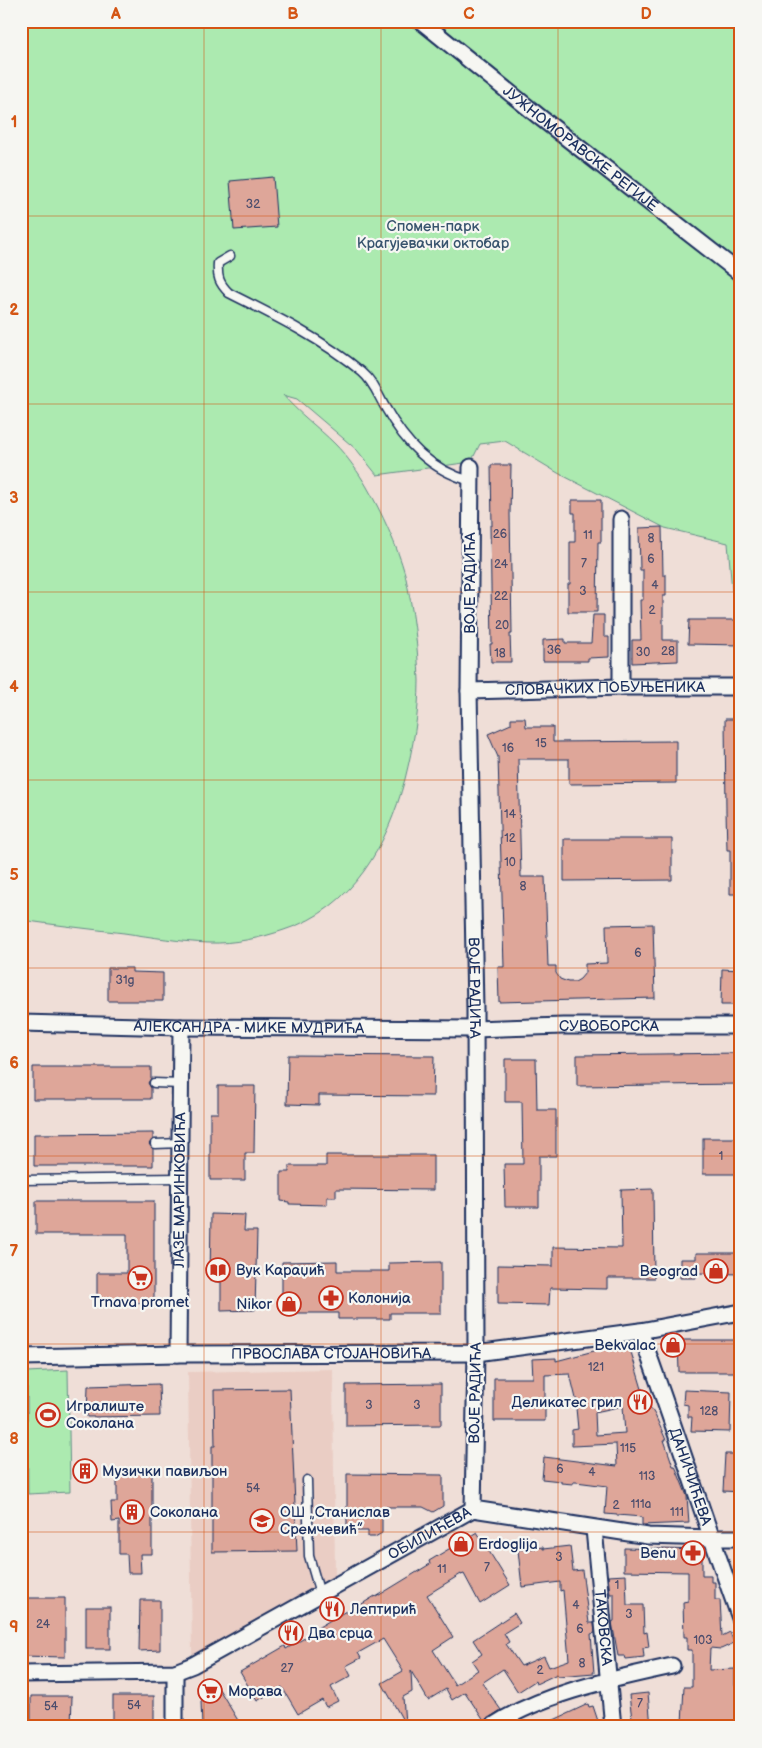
<svg xmlns="http://www.w3.org/2000/svg" width="762" height="1748" viewBox="0 0 762 1748" font-family="'Balsamiq Sans',sans-serif">
<style>
.built{fill:#eacdc4}
.green{fill:#aceab0;stroke:#648c87}
.building{fill:#dea699;stroke:#1b2f5e;fill-rule:evenodd}
.lines{fill:none;stroke-linecap:round;stroke-linejoin:round}
.service-casing{stroke:#1b2f5e;stroke-width:11}
.minor-casing{stroke:#1b2f5e;stroke-width:19}
.service{stroke:#f6f6f2;stroke-width:8}
.minor{stroke:#f6f6f2;stroke-width:15}
.grid{fill:none;stroke:#d45514;stroke-width:1;stroke-opacity:0.55}
.labels{text-anchor:middle;stroke-width:4.5;stroke-linejoin:round;paint-order:stroke}
.number-label{font-size:12px;fill:#4c4d6d}
.street-label{font-size:15px;fill:#1b2f5e;stroke:#f6f6f2}
.park-label{font-size:15px;fill:#38546e;stroke:#f6f6f2}
.poi-label{font-size:15px;fill:#1b2f5e;stroke:#f6f6f2;text-anchor:start}
.neatline{fill:none;stroke:#d45514;stroke-width:2}
.grid-label{font-size:16px;text-anchor:middle;font-weight:bold;fill:#d45514}
</style>
<rect width="100%" height="100%" fill="#efded7"/>
<filter id="ink" filterUnits="userSpaceOnUse"><feTurbulence type="fractalNoise" baseFrequency=".02" numOctaves="2"/><feDisplacementMap in="SourceGraphic" scale="10" xChannelSelector="R" yChannelSelector="G"/><feConvolveMatrix kernelMatrix="1 2 1 2 8 2 1 2 1" color-interpolation-filters="sRGB"/></filter>
<g filter="url(#ink)">
<!-- built -->
<path class="built" d="M333 1369 335 1578 201 1654H192L188 1372Z"/>
<!-- green -->
<g class="green">
<path d="M21 21H741V592L732 591 728 543 665 528 558 473 505 441 480 444 471 462 377 475 357 450 297 399 283 395C298 413 318 427 335 444 347 456 359 473 367 487 381 511 398 548 405 574 413 609 418 645 419 681 419 714 413 747 405 779 387 845 354 908 284 930 261 938 233 944 209 943 181 942 152 937 124 933 90 929 55 925 21 920Z"/>
<path d="M68 1370 70 1492 28 1494 27 1372Z"/>
</g>
<!-- building -->
<g class="building">
<path d="M273 177 277 227 234 230 230 181Z"/>
<path d="M491 465H511L510 514 512 634H510L511 662H491L490 644H492L490 526H492Z"/>
<path d="M572 500H601V542H598L597 612H568V584H570V542H575V513H572Z"/>
<path d="M662 527 663 575H666V596H663V640H678V661L632 663V640H641L640 600H643V570H640L639 528Z"/>
<path d="M593 615H604V637H609V657L588 658V661H543V640L565 639V643H591Z"/>
<path d="M689 620H741V645L688 644Z"/>
<path d="M511 718H525L526 727H553V742L676 741V783L569 784V759H518L521 877H545L548 966H556V973L560 979 568 982H575L580 979 585 973V964L607 963 606 925 653 924 655 998 499 1002 498 967H504L498 757 488 734 511 724Z"/>
<path d="M725 719H741V894H730V850H727L726 811Z"/>
<path d="M564 839H672V880L564 881Z"/>
<path d="M108 968H132V972L163 973V1001H108Z"/>
<path d="M722 969 741 970V1005H721Z"/>
<path d="M741 1053V1084L577 1086V1055Z"/>
<path d="M288 1055 434 1056 433 1096 319 1095V1105L287 1104Z"/>
<path d="M505 1059H536L537 1110H556V1156H539V1207H505L504 1164H523L522 1102H505Z"/>
<path d="M33 1067H151V1078L148 1083 151 1088V1099H33Z"/>
<path d="M218 1086H255L254 1153H245V1180H210V1113H218Z"/>
<path d="M153 1133V1139L149 1144 153 1149V1166H34V1134Z"/>
<rect x="703" y="1138" width="36" height="36"/>
<path d="M326 1155H433V1190L336 1189V1197H327V1205L289 1204V1202L281 1201V1172H289V1166H326Z"/>
<path d="M653 1189 654 1278H607V1289L550 1288 549 1305 498 1304V1265L553 1266V1247L622 1248 621 1190Z"/>
<path d="M36 1201H154V1303L97 1302V1273H127V1234H36Z"/>
<path d="M211 1214 245 1215 244 1231H257L255 1310 221 1311V1282L210 1281Z"/>
<path d="M696 1253H741V1274L696 1273V1278H680V1259H696Z"/>
<path d="M337 1261V1271H389V1263L441 1262V1313H390V1319H338V1313H282V1262Z"/>
<path d="M678 1340H741V1372H679Z"/>
<path d="M628 1342 645 1399 655 1415 666 1440H664L673 1466H675L687 1496 689 1523 642 1525V1517L605 1514 607 1486 576 1482H573V1484L561 1483V1481L542 1479 544 1457 617 1466 616 1444 572 1446V1430L578 1429 576 1408 578 1407 570 1374 545 1375V1421H494V1378H533L532 1359 556 1358V1361ZM623 1406 625 1433 596 1435 595 1412Z"/>
<path d="M159 1384 160 1416 87 1417 88 1386Z"/>
<path d="M441 1384V1425L346 1426V1385Z"/>
<path d="M290 1389 297 1551 212 1552V1446H215L214 1390Z"/>
<path d="M684 1390 731 1392 730 1432 691 1431 692 1417H688V1405L683 1404Z"/>
<path d="M725 1454H741V1492L723 1491Z"/>
<path d="M152 1473V1554H140L141 1573H128L127 1554H119V1521L112 1522 111 1502H117V1474Z"/>
<path d="M347 1474 443 1475V1506L433 1512 423 1507H382V1533L375 1537H368V1531H347Z"/>
<path d="M477 1532 510 1585 480 1604 464 1574 461 1575V1574L427 1595 453 1637 433 1650 455 1685 478 1670 472 1661 482 1654 473 1640 514 1613 520 1623 504 1633 509 1642 506 1644 521 1666 544 1656 549 1667 569 1660 563 1590 560 1591V1582L522 1587 518 1550 543 1547V1549L570 1546 573 1571 582 1570 589 1623H594L595 1633 591 1634 594 1673 558 1676 557 1674 536 1684 535 1681 518 1692 503 1669 482 1683 501 1710 484 1721 465 1692 452 1700 446 1689 428 1700 411 1671 412 1692 403 1697 405 1724 382 1683 403 1671 383 1639 358 1653 361 1658 346 1666 351 1676 331 1687 338 1701 326 1707 322 1700 298 1714 282 1687 257 1701 240 1672 285 1646 286 1649 308 1636 307 1634 346 1611 347 1613 375 1596 376 1597 430 1564 429 1561Z"/>
<path d="M624 1548 702 1550V1575H711V1582H715V1600H720L722 1636 730 1632 734 1643 721 1649 710 1648 709 1670 735 1669V1685L741 1705V1727H686V1723H682L684 1687H692V1650H687V1637H684L683 1602 688 1601V1572L624 1571Z"/>
<path d="M626 1575 627 1605H643L644 1633 647 1632 649 1647 643 1648 644 1657 626 1659 625 1656H618L612 1622 614 1621V1594H610L608 1576Z"/>
<path d="M22 1598H65V1657L21 1656Z"/>
<path d="M140 1600H160V1650L139 1651Z"/>
<rect x="86" y="1607" width="24" height="42"/>
<path d="M219 1689 242 1727H202L201 1701Z"/>
<path d="M648 1693 651 1727H633L629 1695Z"/>
<path d="M31 1696H72L71 1727H31Z"/>
<rect x="113" y="1696" width="41" height="31"/>
<path d="M588 1704 589 1707 593 1706 600 1727H539Z"/>
</g>
<g class="lines">
<!-- service casing -->
<g class="service-casing">
<g id="service">
<path d="M230 256 218 263C217 277 219 283 229 293 275 316 322 339 362 372 373 381 378 395 385 407 405 443 430 470 471 481"/>
<path d="M154 1083 181 1084"/>
<path d="M155 1144 181 1143"/>
<path d="M21 1180 180 1178"/>
<path d="M307 1480 309 1556 318 1587V1595"/>
</g>
</g>
<!-- minor casing -->
<g class="minor-casing">
<g id="minor">
<path id="s1" d="M421 21 541 118 741 274"/>
<path id="s2" d="M471 467 469 691 475 1009 476 1353 473 1509"/>
<path d="M621 687V519"/>
<path id="s3" d="M469 691 621 687H741"/>
<path id="s4" d="M21 1023 181 1027 475 1029 563 1026H741"/>
<path id="s5" d="M640 1331C675 1427 706 1525 741 1621"/>
<path id="s6" d="M178 1354 181 1027"/>
<path id="s7" d="M21 1357 178 1354 476 1353 640 1331 741 1312"/>
<path id="s8" d="M594 1529 613 1727"/>
<path d="M175 1672V1727"/>
<path id="s9" d="M21 1674 175 1672 193 1665 473 1509 648 1536 711 1538H741"/>
<path d="M491 1727C542 1693 613 1679 672 1666"/>
</g>
</g>
<!-- service -->
<use href="#service" class="service"/>
<!-- minor -->
<use href="#minor" class="minor"/>
</g>
</g>
<!-- grid -->
<path class="grid" d="M204 21V1727M381 21V1727M558 21V1727M21 216H741M21 404H741M21 592H741M21 780H741M21 968H741M21 1156H741M21 1344H741M21 1532H741"/>
<!-- icons -->
<defs>
<g id="library-ring" transform="scale(1.25)"><circle r="9.5" fill="#f6f6f2" stroke="#c8321e" stroke-width="1.5"/><path d="M-6-4Q-3-5.5-.7-3.5V5Q-3 3-6 4ZM6-4Q3-5.5 .7-3.5V5Q3 3 6 4Z" fill="#c8321e"/></g>
<g id="shop-ring" transform="scale(1.25)"><circle r="9.5" fill="#f6f6f2" stroke="#c8321e" stroke-width="1.5"/><path d="M-5-2.5h2.3a2.7 3.5 0 0 1 5.4 0H5L5.5 6h-11ZM-1.5-2.5h3a1.5 2.3 0 0 0-3 0Z" fill="#c8321e"/></g>
<g id="supermarket-ring" transform="scale(1.25)"><circle r="9.5" fill="#f6f6f2" stroke="#c8321e" stroke-width="1.5"/><path d="M-6-5.5h2.5l.6 2H6L4.5 2H-2.5L-4.4-4H-6ZM-1.5 3.2a1.3 1.3 0 1 0 .1 0ZM3 3.2a1.3 1.3 0 1 0 .1 0Z" fill="#c8321e"/></g>
<g id="pharmacy-ring" transform="scale(1.25)"><circle r="9.5" fill="#f6f6f2" stroke="#c8321e" stroke-width="1.5"/><path d="M-2-6h4v4h4v4h-4v4h-4v-4h-4v-4h4Z" fill="#c8321e"/></g>
<g id="restaurant-ring" transform="scale(1.25)"><circle r="9.5" fill="#f6f6f2" stroke="#c8321e" stroke-width="1.5"/><path d="M-5-6h1v4h1v-4h1v4h1v-4h1v5L-1.5 .5V6h-2V.5L-5-1ZM5-6V6H3V1.5H1.5Q1.5-4 5-6Z" fill="#c8321e"/></g>
<g id="stadium-ring" transform="scale(1.25)"><circle r="9.5" fill="#f6f6f2" stroke="#c8321e" stroke-width="1.5"/><path d="M0-5a6.5 5 0 1 0 0 10a6.5 5 0 1 0 0-10ZM-3.5-1.8h7v3.6h-7Z" fill="#c8321e"/></g>
<g id="building-ring" transform="scale(1.25)"><circle r="9.5" fill="#f6f6f2" stroke="#c8321e" stroke-width="1.5"/><path d="M-4-6H4V6H1V3H-1V6H-4ZM-2.5-4.3h1.7v1.8h-1.7ZM.8-4.3h1.7v1.8H.8ZM-2.5-1h1.7V.8h-1.7ZM.8-1h1.7V.8H.8Z" fill="#c8321e"/></g>
<g id="school-ring" transform="scale(1.25)"><circle r="9.5" fill="#f6f6f2" stroke="#c8321e" stroke-width="1.5"/><path d="M0-5L7-2L0 1L-7-2ZM-4 1L0 2.5L4 1V4Q0 6-4 4Z" fill="#c8321e"/></g>
</defs>
<g fill-rule="evenodd">
<use href="#library-ring" x="218" y="1270"/>
<use href="#shop-ring" x="716" y="1271"/>
<use href="#supermarket-ring" x="140" y="1278"/>
<use href="#pharmacy-ring" x="331" y="1298"/>
<use href="#shop-ring" x="289" y="1304"/>
<use href="#shop-ring" x="673" y="1345"/>
<use href="#restaurant-ring" x="640" y="1402"/>
<use href="#stadium-ring" x="48" y="1415"/>
<use href="#building-ring" x="85" y="1471"/>
<use href="#building-ring" x="132" y="1512"/>
<use href="#school-ring" x="262" y="1521"/>
<use href="#shop-ring" x="461" y="1544"/>
<use href="#pharmacy-ring" x="693" y="1553"/>
<use href="#restaurant-ring" x="332" y="1609"/>
<use href="#restaurant-ring" x="291" y="1633"/>
<use href="#supermarket-ring" x="210" y="1691"/>
</g>
<g class="labels">
<!-- number labels -->
<g class="number-label">
<text x="253" y="208">32</text>
<text x="500" y="538">26</text>
<text x="588" y="539">11</text>
<text x="651" y="542">8</text>
<text x="651" y="563">6</text>
<text x="584" y="567">7</text>
<text x="501" y="568">24</text>
<text x="655" y="589">4</text>
<text x="583" y="595">3</text>
<text x="501" y="600">22</text>
<text x="652" y="614">2</text>
<text x="502" y="629">20</text>
<text x="554" y="654">36</text>
<text x="668" y="655">28</text>
<text x="643" y="656">30</text>
<text x="500" y="657">18</text>
<text x="541" y="747">15</text>
<text x="508" y="752">16</text>
<text x="510" y="818">14</text>
<text x="510" y="842">12</text>
<text x="510" y="866">10</text>
<text x="523" y="890">8</text>
<text x="638" y="957">6</text>
<text x="125" y="984">31g</text>
<text x="721" y="1160">1</text>
<text x="596" y="1371">121</text>
<text x="369" y="1409">3</text>
<text x="417" y="1409">3</text>
<text x="709" y="1415">128</text>
<text x="628" y="1452">115</text>
<text x="560" y="1473">6</text>
<text x="592" y="1476">4</text>
<text x="647" y="1480">113</text>
<text x="253" y="1492">54</text>
<text x="641" y="1508">111a</text>
<text x="616" y="1509">2</text>
<text x="677" y="1516">111</text>
<text x="559" y="1561">3</text>
<text x="487" y="1571">7</text>
<text x="442" y="1573">11</text>
<text x="617" y="1589">1</text>
<text x="576" y="1609">4</text>
<text x="629" y="1618">3</text>
<text x="43" y="1628">24</text>
<text x="580" y="1633">6</text>
<text x="703" y="1644">103</text>
<text x="582" y="1667">8</text>
<text x="287" y="1672">27</text>
<text x="540" y="1674">2</text>
<text x="640" y="1707">7</text>
<text x="134" y="1709">54</text>
<text x="51" y="1710">54</text>
</g>
<!-- street labels -->
<g class="street-label">
<text dy="5" stroke="none"><textPath href="#s1" startOffset="204">ЈУЖНОМОРАВСКЕ РЕГИЈЕ</textPath></text>
<text transform="translate(470 583) rotate(-90)" y="5">ВОЈЕ РАДИЋА</text>
<text dy="5" stroke="none"><textPath href="#s3" startOffset="136">СЛОВАЧКИХ ПОБУЊЕНИКА</textPath></text>
<text dy="5" stroke="none"><textPath href="#s2" startOffset="521">ВОЈЕ РАДИЋА</textPath></text>
<text dy="5" stroke="none"><textPath href="#s4" startOffset="588">СУВОБОРСКА</textPath></text>
<text dy="5" stroke="none"><textPath href="#s4" startOffset="228">АЛЕКСАНДРА - МИКЕ МУДРИЋА</textPath></text>
<text dy="5" stroke="none"><textPath href="#s6" startOffset="164">ЛАЗЕ МАРИНКОВИЋА</textPath></text>
<text dy="5" stroke="none"><textPath href="#s7" startOffset="310">ПРВОСЛАВА СТОЈАНОВИЋА</textPath></text>
<text transform="translate(475 1393) rotate(-89)" y="5">ВОЈЕ РАДИЋА</text>
<text dy="5" stroke="none"><textPath href="#s5" startOffset="154">ДАНИЧИЋЕВА</textPath></text>
<text dy="5" stroke="none"><textPath href="#s9" startOffset="444">ОБИЛИЋЕВА</textPath></text>
<text dy="5" stroke="none"><textPath href="#s8" startOffset="99">ТАКОВСКА</textPath></text>
</g>
<!-- park labels -->
<g class="park-label">
<text x="433" y="231">Спомен-парк<tspan x="433" dy="17">Крагујевачки октобар</tspan></text>
</g>
<!-- poi labels -->
<g class="poi-label">
<text x="236" y="1275">Вук Караџић</text>
<text x="698" y="1276" text-anchor="end">Beograd</text>
<text x="348" y="1303">Колонија</text>
<text x="140" y="1307" text-anchor="middle">Trnava promet</text>
<text x="272" y="1309" text-anchor="end">Nikor</text>
<text x="656" y="1350" text-anchor="end">Bekvalac</text>
<text x="622" y="1407" text-anchor="end">Деликатес грил</text>
<text x="66" y="1411">Игралиште<tspan x="66" dy="17">Соколана</tspan></text>
<text x="102" y="1476">Музички павиљон</text>
<text x="150" y="1517">Соколана</text>
<text x="280" y="1517">ОШ „Станислав<tspan x="280" dy="17">Сремчевић”</tspan></text>
<text x="478" y="1549">Erdoglija</text>
<text x="676" y="1558" text-anchor="end">Benu</text>
<text x="350" y="1614">Лептирић</text>
<text x="308" y="1638">Два срца</text>
<text x="228" y="1696">Морава</text>
</g>
</g>
<!-- margin -->
<rect width="762" height="1748" fill="none" stroke="#f6f6f2" stroke-width="55"/>
<rect x="28" y="28" width="706" height="1692" class="neatline"/>
<g class="grid-label">
<text x="116" y="19">A</text>
<text x="293" y="19">B</text>
<text x="469" y="19">C</text>
<text x="646" y="19">D</text>
<text x="14" y="127">1</text>
<text x="14" y="315">2</text>
<text x="14" y="503">3</text>
<text x="14" y="692">4</text>
<text x="14" y="880">5</text>
<text x="14" y="1068">6</text>
<text x="14" y="1256">7</text>
<text x="14" y="1444">8</text>
<text x="14" y="1632">9</text>
</g>
</svg>
